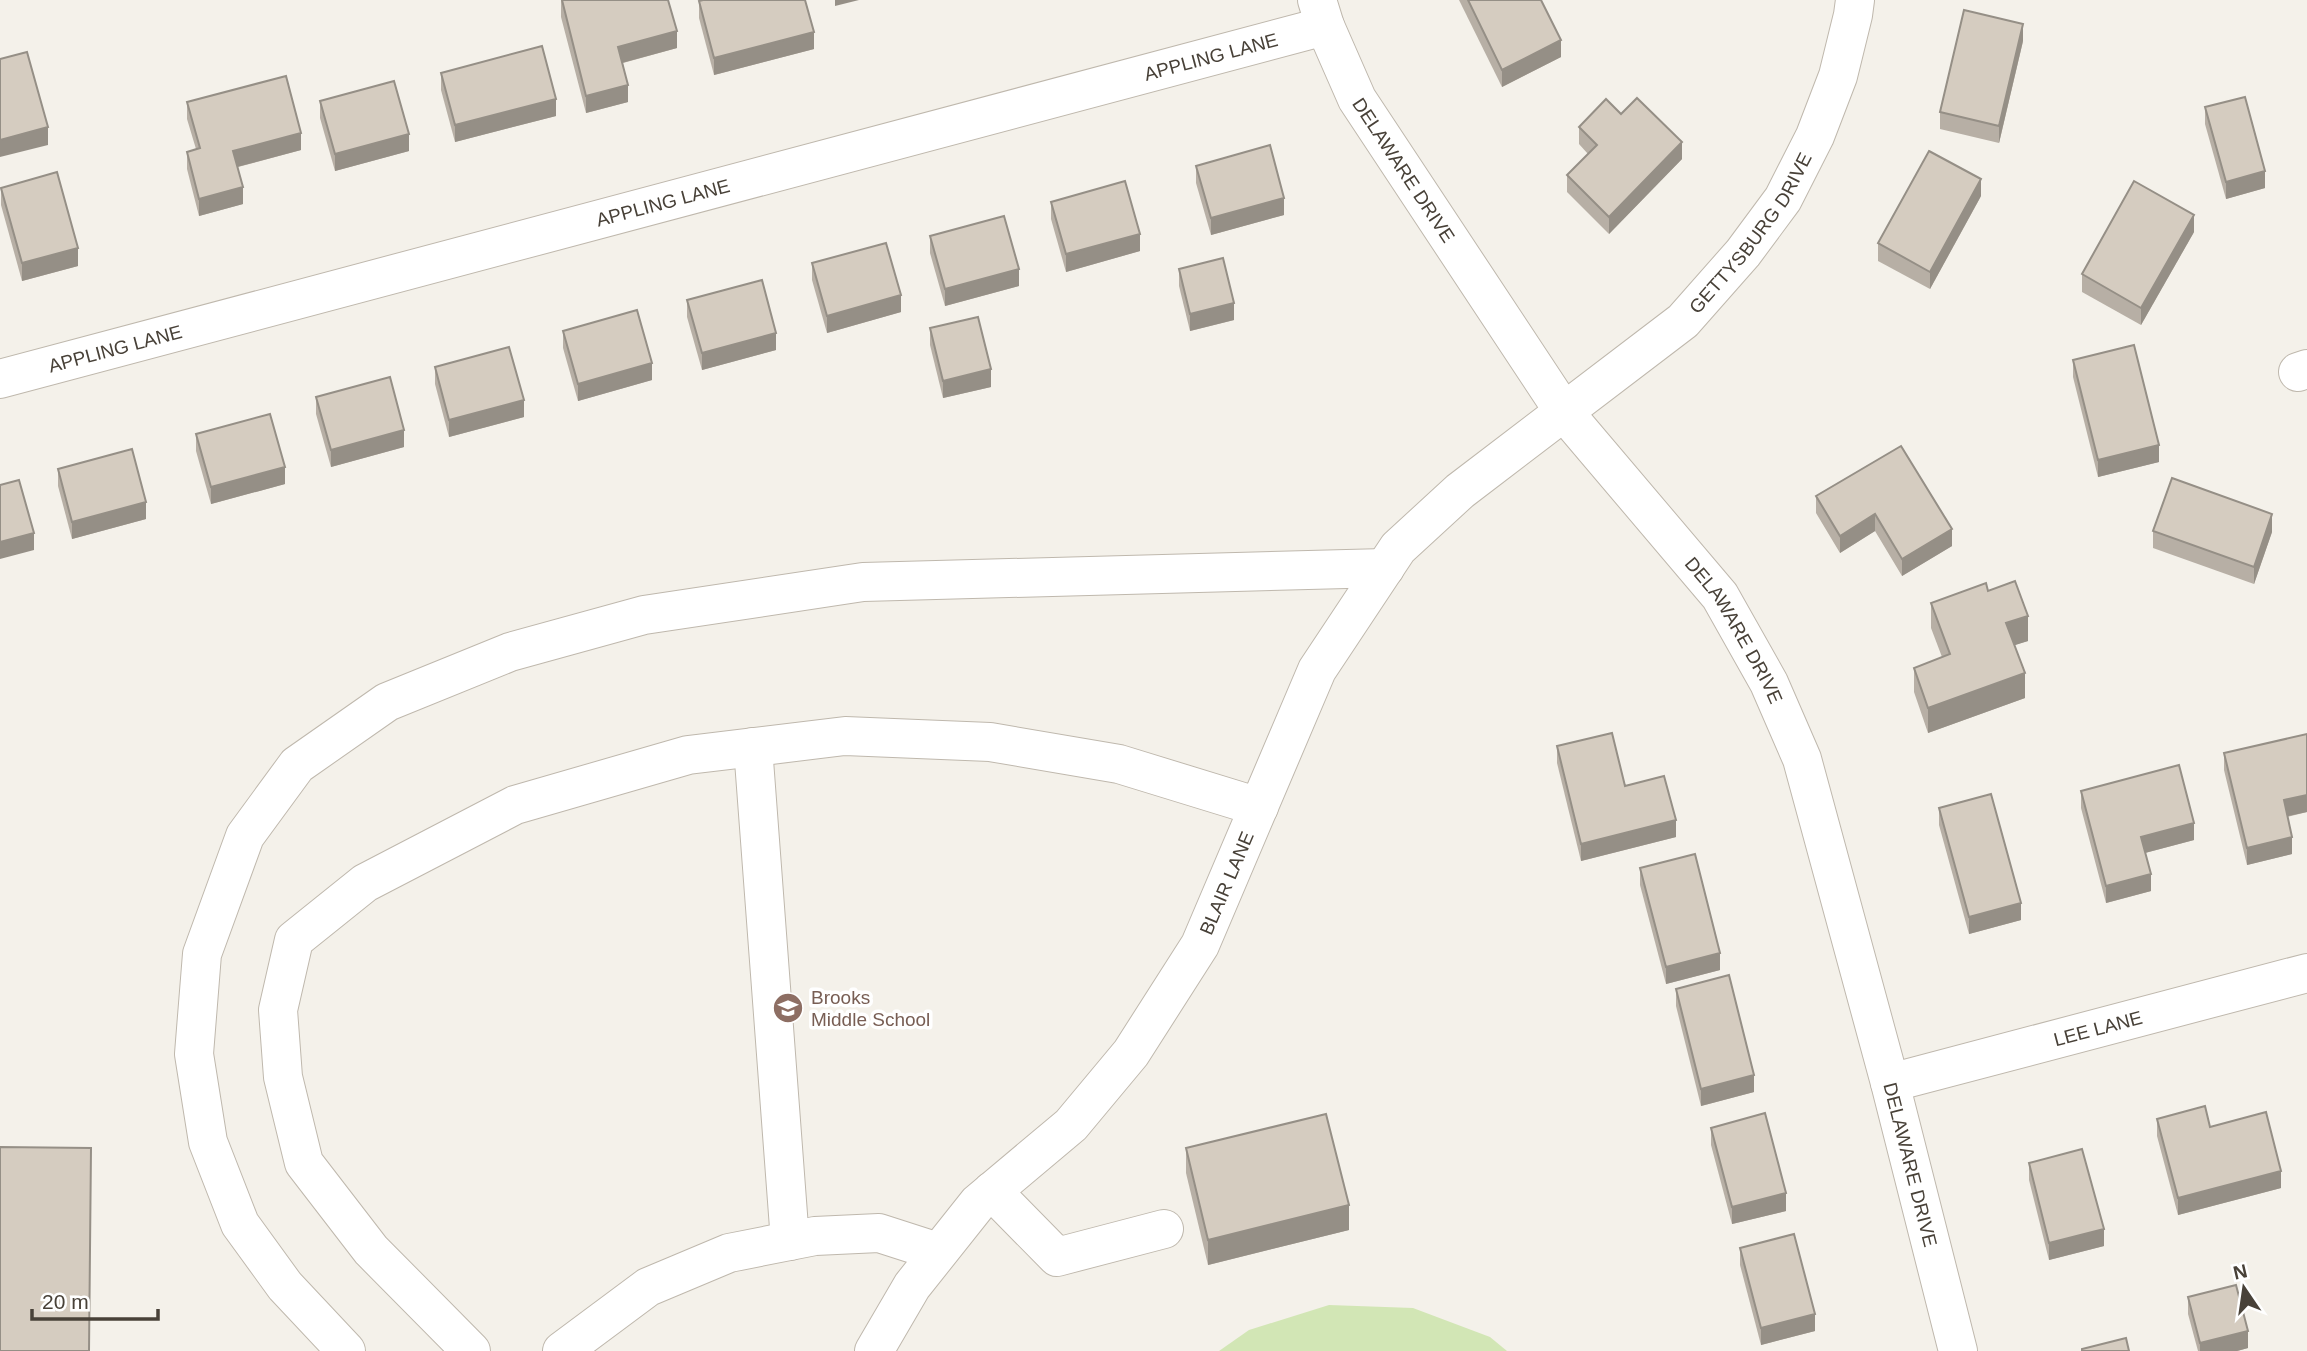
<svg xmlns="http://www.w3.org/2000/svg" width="2307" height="1351" viewBox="0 0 2307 1351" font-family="Helvetica,sans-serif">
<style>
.grass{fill:#d2e6b5}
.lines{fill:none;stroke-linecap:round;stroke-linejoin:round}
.minor-casing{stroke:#bfb8ad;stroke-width:40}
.minor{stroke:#fff;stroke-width:38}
.wall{fill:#b7afa5}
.shaded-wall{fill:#958f86}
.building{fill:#d5ccc0;stroke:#958f86;stroke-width:2}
.labels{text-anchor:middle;stroke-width:7;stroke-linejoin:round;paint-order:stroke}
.street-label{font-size:19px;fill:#484138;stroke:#fff}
.education-label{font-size:19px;fill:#785e54;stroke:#fff;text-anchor:start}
</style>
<rect width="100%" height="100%" fill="#f4f1ea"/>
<!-- grass -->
<path class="grass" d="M1329 1305 1413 1308 1490 1337 1507 1351H1219L1249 1330Z"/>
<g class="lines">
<!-- minor casing -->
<g class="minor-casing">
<g id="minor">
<path id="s1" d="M1317 0 1325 26 1357 99 1564 412 1720 596 1769 683 1802 759 1890 1083 1958 1351"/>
<path d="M2298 372 2307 369"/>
<path id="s2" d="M0 379 1325 26"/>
<path d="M753 747 790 1241"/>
<path id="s3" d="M1890 1083 2307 973"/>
<path d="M992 1191 1057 1257 1164 1229"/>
<path d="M346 1351 285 1286 240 1224 208 1142 194 1054 202 954 245 836 297 765 387 702 510 652 644 615 863 582 1385 568"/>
<path d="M471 1351 371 1250 304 1163 283 1077 278 1010 294 940 365 883 515 805 688 755 845 736 990 742 1119 764 1259 807"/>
<path d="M562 1351 648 1287 729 1253 815 1236 879 1233 938 1252"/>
<path id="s4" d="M874 1351 912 1286 978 1203 1071 1125 1131 1053 1200 945 1317 670 1398 548 1460 491 1683 321 1743 253 1783 199 1815 136 1838 76 1853 15 1855 0"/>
</g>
</g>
<!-- minor -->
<use href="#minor" class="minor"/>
</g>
<!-- wall -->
<g class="wall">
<path d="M561 0 677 48 623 63 628 102 586 113 561 17Z"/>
<path d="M1459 0H1541L1561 57 1502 87Z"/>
<path d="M699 1 814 49 714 75 699 18Z"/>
<path d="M2023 41 1999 143 1940 129V112Z"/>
<path d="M441 73 556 116 455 142 441 90Z"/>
<path d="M320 101 409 151 335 171 320 118Z"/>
<path d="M187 102 301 150 238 167 243 204 199 216 187 169V152L196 149 187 119Z"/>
<path d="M2205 107 2265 188 2226 199 2205 124Z"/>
<path d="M1621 114 1682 159 1609 234 1567 192V175L1588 154 1579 144V127Z"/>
<path d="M1196 166 1284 215 1211 235 1196 183Z"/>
<path d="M1 188 78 266 22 281 1 205Z"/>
<path d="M1981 196 1930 289 1878 261V243Z"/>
<path d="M1051 202 1140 251 1066 272 1051 219Z"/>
<path d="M2194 232 2141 325 2082 292V274Z"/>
<path d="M930 236 1019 286 945 306 930 253Z"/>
<path d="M812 263 901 312 827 333 812 280Z"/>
<path d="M1179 269 1234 320 1190 331 1179 286Z"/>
<path d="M687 300 776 350 702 370 687 317Z"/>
<path d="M930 328 991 387 943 398 930 345Z"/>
<path d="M563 331 652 380 578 401 563 348Z"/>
<path d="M2073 360 2159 462 2098 477 2073 377Z"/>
<path d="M435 367 524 417 449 437 435 384Z"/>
<path d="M316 397 404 447 331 467 316 414Z"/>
<path d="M196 434 285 484 211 504 196 451Z"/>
<path d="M58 469 146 519 72 539 58 486Z"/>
<path d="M1816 496 1952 529V546L1902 576 1875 531 1840 553 1816 513Z"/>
<path d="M2153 531 2272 532 2254 584 2153 548Z"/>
<path d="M1988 591 2028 641 2014 645 2025 698 1928 733 1914 692V668L1942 657 1931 628V603Z"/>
<path d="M2307 734V812L2287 817 2292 854 2247 865 2224 770V753Z"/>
<path d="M1557 746 1625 786 1676 837 1581 861 1557 763Z"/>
<path d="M2081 791 2194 840 2145 853 2151 891 2106 903 2081 808Z"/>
<path d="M1939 808 2021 920 1969 934 1939 825Z"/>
<path d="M1640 868 1720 970 1666 984 1640 885Z"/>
<path d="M1676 989 1754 1092 1701 1106 1676 1006Z"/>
<path d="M2157 1119 2210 1127 2281 1188 2178 1215 2157 1136Z"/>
<path d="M1711 1128 1786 1211 1732 1224 1711 1145Z"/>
<path d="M1186 1148 1349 1230 1208 1265 1186 1173Z"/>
<path d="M2029 1163 2104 1246 2049 1260 2029 1180Z"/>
<path d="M1740 1248 1815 1331 1761 1345 1740 1265Z"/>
<path d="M2188 1297 2248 1348 2237 1351H2198L2188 1314Z"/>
</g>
<!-- shaded-wall -->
<g class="shaded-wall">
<path d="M835 0H859L835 6Z"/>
<path d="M2023 24V41L1999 143V126Z"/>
<path d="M677 31V48L618 64V47Z"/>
<path d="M814 32V49L714 75V58Z"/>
<path d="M1561 40V57L1502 87V70Z"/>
<path d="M628 85V102L586 113V96Z"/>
<path d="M556 99V116L455 142V125Z"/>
<path d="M48 127V145L0 157V140Z"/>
<path d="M301 133V150L233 168V151Z"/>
<path d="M409 134V151L335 171V154Z"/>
<path d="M1682 142V159L1609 234V217Z"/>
<path d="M2265 171V188L2226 199V182Z"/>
<path d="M1981 179V196L1930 289V272Z"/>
<path d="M243 187V204L199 216V199Z"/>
<path d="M1284 198V215L1211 235V218Z"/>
<path d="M2194 215V232L2141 325V308Z"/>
<path d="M1140 234V251L1066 272V254Z"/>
<path d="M78 248V266L22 281V263Z"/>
<path d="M1019 269V286L945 306V289Z"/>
<path d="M901 295V312L827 333V316Z"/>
<path d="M1234 303V320L1190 331V314Z"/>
<path d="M776 333V350L702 370V353Z"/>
<path d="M652 363V380L578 401V384Z"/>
<path d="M991 369V387L943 398V381Z"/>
<path d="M524 400V417L449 437V420Z"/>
<path d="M404 430V447L331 467V450Z"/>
<path d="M2159 445V462L2098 477V460Z"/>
<path d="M285 467V484L211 504V487Z"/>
<path d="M146 502V519L72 539V522Z"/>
<path d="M1875 514V531L1840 553V536Z"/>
<path d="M2272 514V532L2254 584V567Z"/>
<path d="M1952 529V546L1902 576V559Z"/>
<path d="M34 533V550L0 559V542Z"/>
<path d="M2028 616V641L2006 648V623Z"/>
<path d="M2025 673V698L1928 733V708Z"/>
<path d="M2307 795V812L2284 817V800Z"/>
<path d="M1676 820V837L1581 861V844Z"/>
<path d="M2194 823V840L2141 854V837Z"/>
<path d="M2292 837V854L2247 865V848Z"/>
<path d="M2151 874V891L2106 903V886Z"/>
<path d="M2021 903V920L1969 934V917Z"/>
<path d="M1720 953V970L1666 984V967Z"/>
<path d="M1754 1075V1092L1701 1106V1089Z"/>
<path d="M2281 1171V1188L2178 1215V1198Z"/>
<path d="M1786 1193V1211L1732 1224V1207Z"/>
<path d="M1349 1205V1230L1208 1265V1240Z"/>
<path d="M2104 1229V1246L2049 1260V1243Z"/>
<path d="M1815 1314V1331L1761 1345V1328Z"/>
<path d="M2248 1331V1348L2237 1351H2200V1343Z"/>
</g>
<!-- building -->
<g class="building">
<path d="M562 0H668L677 31 618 47 628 85 586 96Z"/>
<path d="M703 0H805L814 32 714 58 699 1Z"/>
<path d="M1468 0H1541L1561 40 1502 70Z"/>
<path d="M1964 10 2023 24 1999 126 1940 112Z"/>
<path d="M542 46 556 99 455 125 441 73Z"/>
<path d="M27 52 48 127 0 140V59Z"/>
<path d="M286 76 301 133 233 151 243 187 199 199 187 152 200 148 187 102Z"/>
<path d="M394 81 409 134 335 154 320 101Z"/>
<path d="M2245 97 2265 171 2226 182 2205 107Z"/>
<path d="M1637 98 1682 142 1609 217 1567 175 1597 145 1579 127 1606 99 1621 114Z"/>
<path d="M1270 145 1284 198 1211 218 1196 166Z"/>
<path d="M1929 151 1981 179 1930 272 1878 243Z"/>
<path d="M57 172 78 248 22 263 1 188Z"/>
<path d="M1125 181 1140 234 1066 254 1051 202Z"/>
<path d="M2134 181 2194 215 2141 308 2082 274Z"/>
<path d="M1004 216 1019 269 945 289 930 236Z"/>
<path d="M886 243 901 295 827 316 812 263Z"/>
<path d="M1223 258 1234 303 1190 314 1179 269Z"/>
<path d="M762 280 776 333 702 353 687 300Z"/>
<path d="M637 310 652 363 578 384 563 331Z"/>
<path d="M978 317 991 369 943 381 930 328Z"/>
<path d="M2134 345 2159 445 2098 460 2073 360Z"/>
<path d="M509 347 524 400 449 420 435 367Z"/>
<path d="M390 377 404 430 331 450 316 397Z"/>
<path d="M270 414 285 467 211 487 196 434Z"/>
<path d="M1901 446 1952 529 1902 559 1875 514 1840 536 1816 496Z"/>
<path d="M132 449 146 502 72 522 58 469Z"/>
<path d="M2172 478 2272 514 2254 567 2153 531Z"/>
<path d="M19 480 34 533 0 542V485Z"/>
<path d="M2015 581 2028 616 2006 623 2025 673 1928 708 1914 668 1950 654 1931 603 1986 583 1988 591Z"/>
<path d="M1612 733 1625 786 1664 776 1676 820 1581 844 1557 746Z"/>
<path d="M2307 734V795L2284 800 2292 837 2247 848 2224 753Z"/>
<path d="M2179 765 2194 823 2141 837 2151 874 2106 886 2081 791Z"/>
<path d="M1991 794 2021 903 1969 917 1939 808Z"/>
<path d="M1695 854 1720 953 1666 967 1640 868Z"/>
<path d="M1729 975 1754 1075 1701 1089 1676 989Z"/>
<path d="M2205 1106 2210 1127 2266 1112 2281 1171 2178 1198 2157 1119Z"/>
<path d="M1765 1113 1786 1193 1732 1207 1711 1128Z"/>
<path d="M1326 1114 1349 1205 1208 1240 1186 1148Z"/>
<path d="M0 1147 91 1148 89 1351H0Z"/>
<path d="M2082 1149 2104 1229 2049 1243 2029 1163Z"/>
<path d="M1794 1234 1815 1314 1761 1328 1740 1248Z"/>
<path d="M2236 1285 2248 1331 2200 1343 2188 1297Z"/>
<path d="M2126 1338 2129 1351H2082V1349Z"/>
</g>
<!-- icons -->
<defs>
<g id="school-disc" transform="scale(1.575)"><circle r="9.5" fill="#8d6e63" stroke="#fff"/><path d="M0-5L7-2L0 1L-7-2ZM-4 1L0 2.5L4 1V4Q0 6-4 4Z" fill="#fff"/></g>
</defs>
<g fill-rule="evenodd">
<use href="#school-disc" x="788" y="1008"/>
</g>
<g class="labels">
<!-- street labels -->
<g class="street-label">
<text dy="7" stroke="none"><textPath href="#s2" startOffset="1253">APPLING LANE</textPath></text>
<text dy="7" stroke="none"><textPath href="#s1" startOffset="192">DELAWARE DRIVE</textPath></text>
<text dy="7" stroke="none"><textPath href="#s2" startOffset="686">APPLING LANE</textPath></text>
<text dy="7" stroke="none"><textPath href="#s4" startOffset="1446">GETTYSBURG DRIVE</textPath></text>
<text dy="7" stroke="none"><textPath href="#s2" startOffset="119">APPLING LANE</textPath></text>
<text dy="7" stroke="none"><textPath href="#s1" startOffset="760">DELAWARE DRIVE</textPath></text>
<text dy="7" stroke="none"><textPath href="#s4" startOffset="592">BLAIR LANE</textPath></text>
<text dy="7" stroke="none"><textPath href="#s3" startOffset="215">LEE LANE</textPath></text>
<text dy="7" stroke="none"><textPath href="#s1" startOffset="1326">DELAWARE DRIVE</textPath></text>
</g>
<!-- education labels -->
<g class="education-label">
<text x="811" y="1004">Brooks<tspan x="811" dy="22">Middle School</tspan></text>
</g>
</g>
<!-- north arrow -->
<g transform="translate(2244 1288) rotate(347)" stroke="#ffffff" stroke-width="5" paint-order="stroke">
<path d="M0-5L12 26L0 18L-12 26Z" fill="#484138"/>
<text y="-10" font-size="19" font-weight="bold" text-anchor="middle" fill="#484138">N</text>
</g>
<!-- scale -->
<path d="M32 1309v10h126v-10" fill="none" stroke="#484138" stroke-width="3.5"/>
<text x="42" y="1309" font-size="21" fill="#484138" stroke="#ffffff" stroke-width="5" paint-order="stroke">20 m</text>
</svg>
